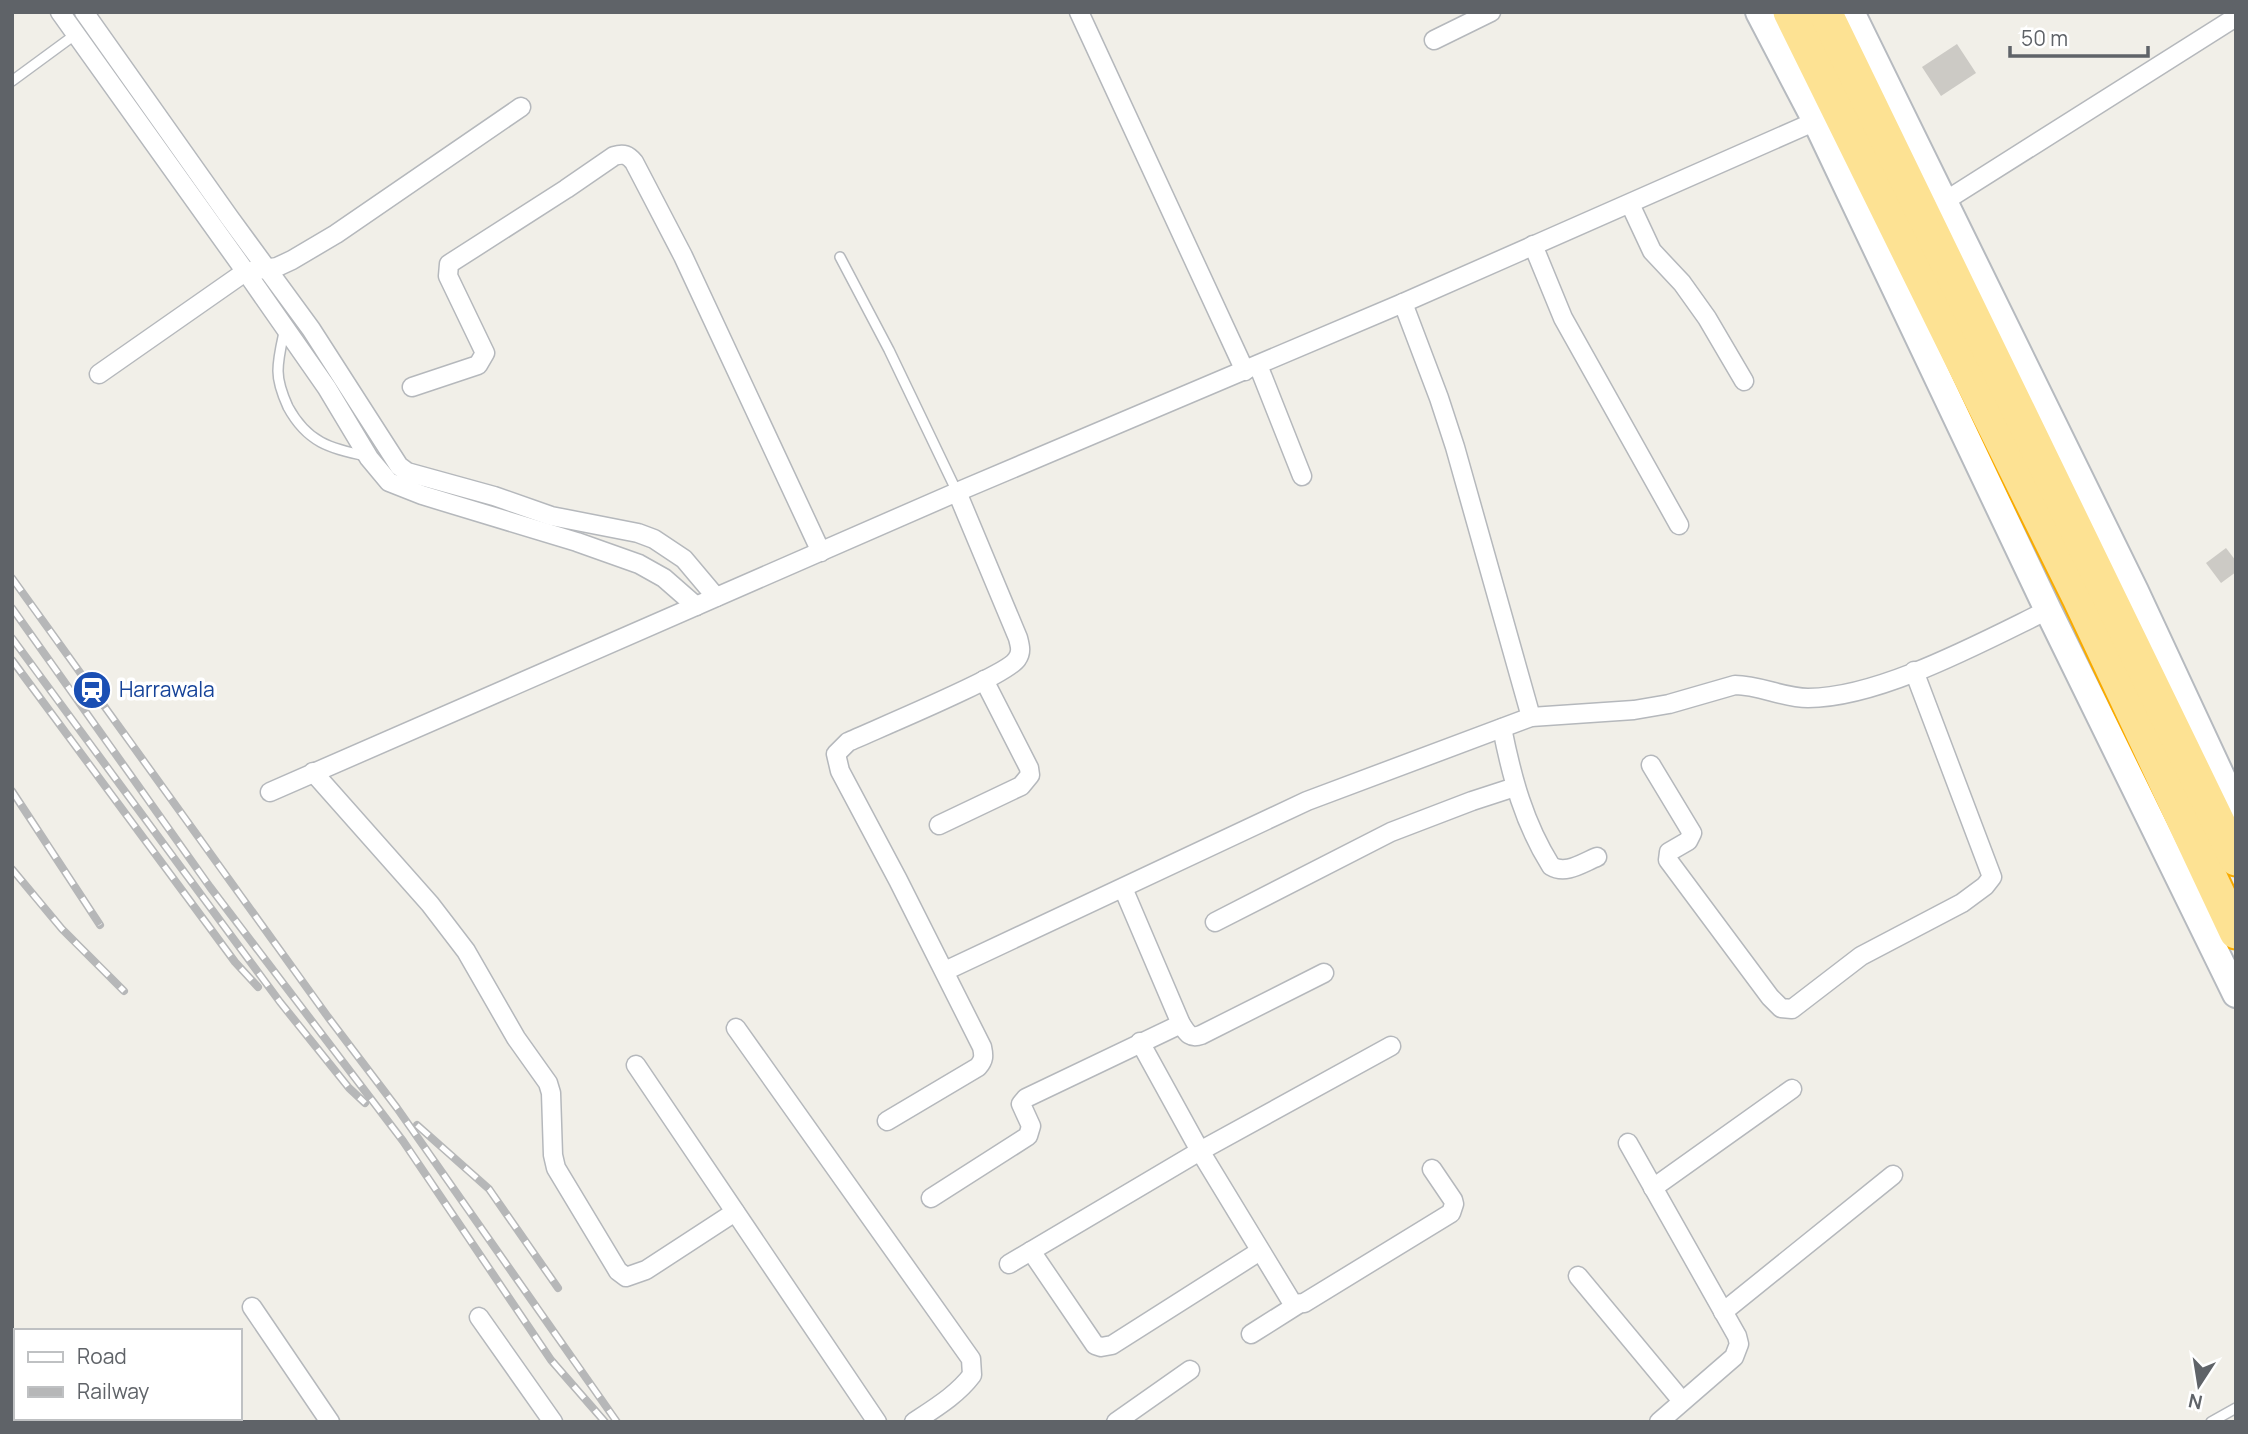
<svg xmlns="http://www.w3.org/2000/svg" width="2248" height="1434" viewBox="0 0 2248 1434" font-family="Manrope,sans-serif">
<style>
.building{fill:#cccac5}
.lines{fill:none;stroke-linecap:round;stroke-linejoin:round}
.lane-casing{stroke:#b5b8bc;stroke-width:12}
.street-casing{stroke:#b5b8bc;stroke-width:21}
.secondary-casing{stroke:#b6babf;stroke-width:30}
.highway-casing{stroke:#f9ab00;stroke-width:37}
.lane{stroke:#fff;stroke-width:9}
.street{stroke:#fff;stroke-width:18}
.secondary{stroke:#fff;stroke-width:26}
.highway{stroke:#fde293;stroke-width:33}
.rail-casing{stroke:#b6b7b8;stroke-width:8}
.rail{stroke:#fff;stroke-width:5;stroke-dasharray:16;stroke-linecap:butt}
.labels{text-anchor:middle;stroke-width:7;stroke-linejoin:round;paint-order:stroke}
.transit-label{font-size:21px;fill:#164399;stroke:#fff;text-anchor:start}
</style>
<rect width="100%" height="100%" fill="#f1efe8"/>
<!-- building -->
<g class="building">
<path d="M1957 44 1976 73 1941 96 1922 67Z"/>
<path d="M2226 548 2236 561V572L2221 583 2206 563Z"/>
</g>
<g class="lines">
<!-- lane casing -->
<g class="lane-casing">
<g id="lane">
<path d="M12 81 76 34"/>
<path d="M840 257 889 350 957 492"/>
<path d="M285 328C282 342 278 357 278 371 278 384 283 396 288 407 307 442 330 449 367 456"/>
<path d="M2211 1422 2236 1408"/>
</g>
</g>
<!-- street casing -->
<g class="street-casing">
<g id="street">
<path d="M60 12 253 282 327 388 369 458 389 482 422 495 577 542 639 564 664 578 696 606"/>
<path d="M84 12 229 217 311 329 399 466 407 472 494 496 551 516 638 533 654 539 684 559 716 597"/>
<path d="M1079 12 1245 371"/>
<path d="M1434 40 1491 12"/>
<path d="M1945 201 2236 17"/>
<path d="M1630 204 1652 251 1682 283 1707 318 1744 381"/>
<path d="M1533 245 1563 318 1679 525"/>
<path d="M1403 303 1439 398 1455 447 1531 717"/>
<path d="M1258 365 1302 476"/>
<path d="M99 374 245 272 277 267 292 260 336 234 521 107"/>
<path d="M412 387 478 365 485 353 448 276 449 264 566 189 614 156C624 153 628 155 634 162L683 256 821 552"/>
<path d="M1502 728C1512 778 1524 823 1551 866 1566 875 1582 863 1597 857"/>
<path d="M1651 765 1692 833 1688 841 1669 852 1668 860 1770 997 1781 1008 1792 1009 1861 956 1962 903 1985 886 1992 877 1914 671"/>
<path d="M313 772 430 904 466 951 516 1038 548 1083 551 1093 553 1155 556 1168 618 1271 626 1277 646 1270 735 1212"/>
<path d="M270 792 957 492 1403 303 1816 121"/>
<path d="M939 825 1021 786 1030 775 1029 768 984 680"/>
<path d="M1123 888 1181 1024C1187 1033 1190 1039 1201 1035L1324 973"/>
<path d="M1215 922 1391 832 1472 801 1515 787"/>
<path d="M945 971 1307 801 1531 717 1634 710 1669 704 1735 685C1760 685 1783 698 1808 698 1880 698 1984 641 2048 610"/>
<path d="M736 1028 971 1359 972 1375C957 1395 935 1408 914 1422"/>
<path d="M1140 1042 1200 1151 1293 1304 1304 1303 1451 1213 1454 1204 1453 1200 1432 1169"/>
<path d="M636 1065 877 1422"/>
<path d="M887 1121 978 1067C984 1060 984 1056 982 1047L898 880 840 771 836 754 848 742C874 730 1008 675 1017 659 1022 652 1020 646 1018 638L957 492"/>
<path d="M1628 1143 1737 1336 1739 1344 1734 1357 1659 1422"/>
<path d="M1653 1188 1792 1089"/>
<path d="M931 1198 1028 1136 1031 1126 1021 1104 1026 1098 1181 1024"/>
<path d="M1031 1251 1095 1345 1101 1347 1112 1345 1260 1251"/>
<path d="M1009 1264 1200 1151 1391 1046"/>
<path d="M1578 1276 1682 1401"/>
<path d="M252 1307 330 1422"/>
<path d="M1723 1312 1893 1175"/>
<path d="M479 1317 553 1422"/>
<path d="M1251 1334 1297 1305"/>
<path d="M1116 1422 1190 1370"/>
</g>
</g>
<!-- secondary casing -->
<g class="secondary-casing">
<g id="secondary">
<path d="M1759 12 1816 121 2048 610 2236 994"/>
<path d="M1851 12 2135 591 2236 808"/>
</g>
</g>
<!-- highway casing -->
<g class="highway-casing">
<g id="highway">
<path d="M1790 12 2079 598 2236 932"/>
<path d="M1825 12 2236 859"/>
</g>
</g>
<!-- lane -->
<use href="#lane" class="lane"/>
<!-- street -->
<use href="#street" class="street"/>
<!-- secondary -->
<use href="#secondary" class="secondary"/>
<!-- highway -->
<use href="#highway" class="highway"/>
<!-- rail casing -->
<g class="rail-casing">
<g id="rail">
<path d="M12 578 328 1017 397 1108 617 1422"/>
<path d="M12 608 210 887 403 1141 551 1360 605 1422"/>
<path d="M12 638 280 1002 349 1088 365 1103"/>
<path d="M12 660 235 962 258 987"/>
<path d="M12 791 100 925"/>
<path d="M12 869 62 929 124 991"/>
<path d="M417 1125 489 1189 558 1288"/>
</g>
</g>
<!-- rail -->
<use href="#rail" class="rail"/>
</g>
<!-- icons -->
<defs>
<g id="station-disc" transform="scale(2.0125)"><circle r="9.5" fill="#1a4fb4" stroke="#fff"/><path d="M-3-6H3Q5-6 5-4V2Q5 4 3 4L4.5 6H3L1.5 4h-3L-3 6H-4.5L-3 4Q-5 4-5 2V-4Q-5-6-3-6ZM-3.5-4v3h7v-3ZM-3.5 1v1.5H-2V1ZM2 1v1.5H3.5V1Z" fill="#fff"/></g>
</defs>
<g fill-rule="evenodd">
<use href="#station-disc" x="92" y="690"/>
</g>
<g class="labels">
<!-- transit labels -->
<g class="transit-label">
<text x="119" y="697">Harrawala</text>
</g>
</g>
<!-- border -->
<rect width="2248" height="1434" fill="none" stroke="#5f6368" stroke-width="28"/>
<!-- legend -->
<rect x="14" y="1329" width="228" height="91" fill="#ffffff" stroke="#bfc1c3" stroke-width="2"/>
<rect x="28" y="1352" width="35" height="10" fill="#ffffff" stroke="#bfc1c3" stroke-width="2"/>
<text x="77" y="1364" font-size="21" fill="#5f6368">Road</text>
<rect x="28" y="1387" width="35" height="10" fill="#b6b7b8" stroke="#bfc1c3" stroke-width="2"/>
<text x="77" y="1399" font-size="21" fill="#5f6368">Railway</text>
<!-- north arrow -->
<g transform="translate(2199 1385) rotate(192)" stroke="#ffffff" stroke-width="5" paint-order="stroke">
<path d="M0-5L12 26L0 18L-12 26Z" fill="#5f6368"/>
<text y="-10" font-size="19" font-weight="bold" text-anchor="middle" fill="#5f6368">N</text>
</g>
<!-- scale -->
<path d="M2010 46v10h138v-10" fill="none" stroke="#5f6368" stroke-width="3.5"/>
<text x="2021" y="46" font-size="21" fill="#5f6368" stroke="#ffffff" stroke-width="5" paint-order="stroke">50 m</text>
</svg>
